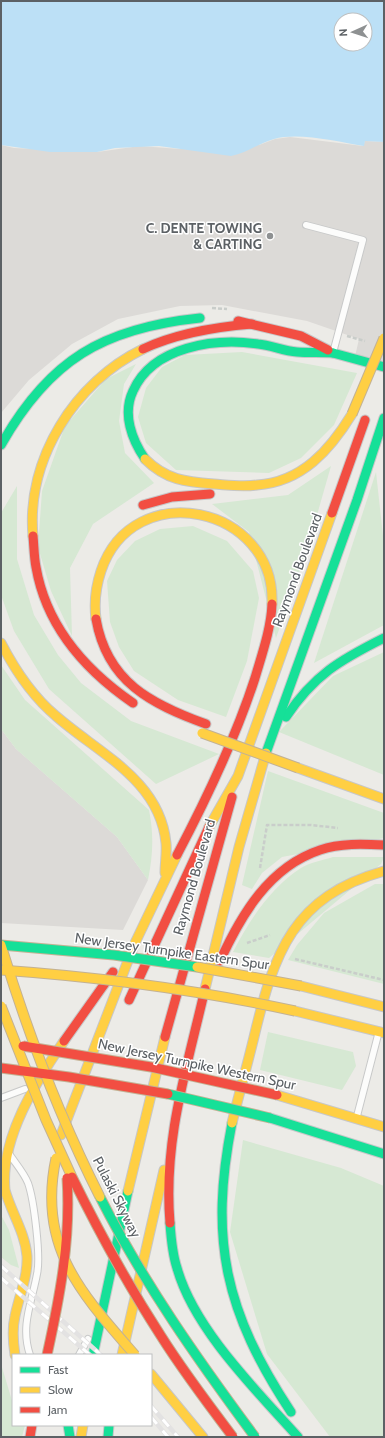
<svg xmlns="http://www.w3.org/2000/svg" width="385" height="1438" viewBox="0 0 385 1438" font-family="Cabin,sans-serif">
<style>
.industrial{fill:#dcdad7}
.green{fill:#d6e8d3}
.water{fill:#bce0f6;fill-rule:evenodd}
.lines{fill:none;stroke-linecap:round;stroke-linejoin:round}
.lane-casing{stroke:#c8c9c9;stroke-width:8}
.fast-casing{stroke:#c7c7c8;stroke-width:11}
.slow-casing{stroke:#c7c7c8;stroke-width:11}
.jam-casing{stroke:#c7c7c8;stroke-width:11}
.path{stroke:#c9cdca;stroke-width:2.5;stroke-dasharray:4 2;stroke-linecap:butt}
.lane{stroke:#fcfcfb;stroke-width:6}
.fast{stroke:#16e098;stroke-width:9}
.slow{stroke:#ffcf43;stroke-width:9}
.jam{stroke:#f24e42;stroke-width:9}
.rail-casing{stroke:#e3e2e2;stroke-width:4.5}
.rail{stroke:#fff;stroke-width:3;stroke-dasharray:9;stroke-linecap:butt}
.fast-bridge-casing{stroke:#c3b294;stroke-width:11;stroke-linecap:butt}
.slow-bridge-casing{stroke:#c3b294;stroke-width:11;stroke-linecap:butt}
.jam-bridge-casing{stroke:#c3b294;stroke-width:11;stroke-linecap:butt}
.fast-bridge{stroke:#16e098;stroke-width:9}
.slow-bridge{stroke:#ffcf43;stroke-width:9}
.jam-bridge{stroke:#f24e42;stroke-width:9}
.poi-dot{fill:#8e9192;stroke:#fff;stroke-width:1.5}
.labels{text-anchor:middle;stroke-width:3;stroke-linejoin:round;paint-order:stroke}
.poi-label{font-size:14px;font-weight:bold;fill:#5c6165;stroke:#fff;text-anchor:end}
.street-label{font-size:14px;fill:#5c6165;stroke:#fff}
</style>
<rect width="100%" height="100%" fill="#ecebe7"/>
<!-- industrial -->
<g class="industrial">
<path d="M290 137 363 146 365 141 384 142V369L354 361 359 339 307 321 222 305 180 306 118 319 72 344 29 380 1 413V145L14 148 97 152 140 146 180 149 259 145 275 139Z"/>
<path d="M1 729 16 749 117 837 148 880 123 930 1 923Z"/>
</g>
<!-- green -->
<g class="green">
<path d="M242 352 357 373 334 425 301 458 269 473 176 470 146 443 138 417 146 388 162 367 185 355Z"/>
<path d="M136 364 124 384 119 421 125 453 154 483 93 524 70 568 72 636 51 591 38 547 42 491 65 426 106 379Z"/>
<path d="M331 466 307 550 276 638 249 532 212 504 288 495Z"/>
<path d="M376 472 384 545V625L314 663Z"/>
<path d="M17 486V559L34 615 58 655 81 683 131 721 219 754 156 784 49 689 14 631 1 595V513Z"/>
<path d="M193 526 227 541 253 571 259 598 247 661 226 717 178 700 134 671 119 647 110 622 107 581 117 560 135 541 160 529Z"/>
<path d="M384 652V775L279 732 333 676Z"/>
<path d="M1 665 25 700 149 810C154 835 153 855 148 880L117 837 16 749 1 729Z"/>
<path d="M268 771 384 813V838L282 857 262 873 252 889 242 885Z"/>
<path d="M333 857H384L381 864 269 958 233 952C249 921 270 888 301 868 309 863 323 860 333 857Z"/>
<path d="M375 884H384V984L288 960 297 945 324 913Z"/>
<path d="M268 1032 353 1052 356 1066 342 1090 260 1070Z"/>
<path d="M243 1140 341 1168 384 1186V1437H330L267 1354 230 1232Z"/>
<path d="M1 1215 9 1230 19 1268 11 1265 1 1257Z"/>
<path d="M1 1364 13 1404V1425H25L22 1437H1Z"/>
</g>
<!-- water -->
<path class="water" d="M1 1H384V142L365 141 364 146C338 142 299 132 274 139 259 143 247 153 231 156L159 146 115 148 97 152H50L1 145ZM341 20H365V44H341Z"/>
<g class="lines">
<!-- lane casing -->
<g class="lane-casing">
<g id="lane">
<path d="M306 225 363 240 334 349"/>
<path d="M1 1098 25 1089"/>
<path d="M357 1116 378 1035"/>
<path d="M10 1155C16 1164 24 1173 28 1183 34 1200 41 1257 37 1274 32 1302 20 1326 30 1355"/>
<path d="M79 1355 88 1339"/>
</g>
</g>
<!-- fast casing -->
<g class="fast-casing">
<g id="fast">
<path d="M333 353 384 367"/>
<path d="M1 445C49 360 103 328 200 318"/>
<path d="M145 459C132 440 122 414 133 391 153 346 215 338 258 344 271 345 283 351 297 352 309 353 321 352 333 353"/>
<path d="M286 717C314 675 340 660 384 638"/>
<path d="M266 753 357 500 384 418"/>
<path d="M270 1118 384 1154"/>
<path d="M232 1123C209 1240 225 1312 291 1412"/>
<path d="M170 1223C171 1238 172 1253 177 1268 194 1329 256 1390 298 1437"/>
<path d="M93 1355 128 1191"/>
<path d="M68 1425 70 1437"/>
<path d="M108 1437 109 1425"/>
</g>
</g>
<!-- slow casing -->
<g class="slow-casing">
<g id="slow">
<path d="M145 459C166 480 186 482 214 484 228 485 242 487 257 485 302 482 330 450 352 414"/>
<path d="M33 536C26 459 75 382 143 349"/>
<path d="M96 619C94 603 96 586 101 571 133 475 276 506 272 604"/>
<path d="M1 643C15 670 32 696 56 716 98 753 160 780 166 843 167 852 165 863 165 873"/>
<path d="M298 768 384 799"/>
<path d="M209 827 238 776 332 513"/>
<path d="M301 986 384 1007"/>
<path d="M205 989 239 847 266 753"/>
<path d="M295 1011 384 1033"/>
<path d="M277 1095 384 1127"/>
<path d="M232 1123C239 1094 247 1066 254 1037 274 953 293 896 384 871"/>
<path d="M61 1135 134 945 177 855"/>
<path d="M128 1191 165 1037"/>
<path d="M15 1355C13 1342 12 1329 15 1316 19 1296 28 1277 27 1256 25 1232 11 1212 5 1190 0 1138 36 1082 64 1041"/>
<path d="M122 1355 164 1170"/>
<path d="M151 1374 203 1437"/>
<path d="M81 1437 83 1425"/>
</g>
</g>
<!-- jam casing -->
<g class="jam-casing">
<g id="jam">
<path d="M238 321 301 336 328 350"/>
<path d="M143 349C177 333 215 327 252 324"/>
<path d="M143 505 172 497 210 494"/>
<path d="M332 513 365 420"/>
<path d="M33 536C34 546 34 557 36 567 46 625 85 670 133 703"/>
<path d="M96 619C107 682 151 704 206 724"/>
<path d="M177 855C207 798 235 740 255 678 262 654 271 629 272 604"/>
<path d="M220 961C241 915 269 867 320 850 340 843 363 844 384 845"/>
<path d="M129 1000 209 827"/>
<path d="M165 1037 232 797"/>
<path d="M64 1041 113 972"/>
<path d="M170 1223C163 1140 187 1068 205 989"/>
<path d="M30 1437 32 1425"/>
</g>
</g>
<!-- path -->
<g class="path">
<path d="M212 308 227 309"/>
<path d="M347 336 365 341"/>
<path d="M260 868 267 825H311L338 828"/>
<path d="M247 943 270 935"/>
<path d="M295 959 384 980"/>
</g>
<!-- lane -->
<use href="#lane" class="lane"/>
<!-- fast -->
<use href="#fast" class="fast"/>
<!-- slow -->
<use href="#slow" class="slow"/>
<!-- jam -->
<use href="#jam" class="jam"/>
<!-- rail casing -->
<g class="rail-casing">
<g id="rail">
<path d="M1 1266 101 1355"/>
<path d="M1 1278 90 1355"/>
<path d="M151 1406 178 1437"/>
<path d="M151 1417 168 1437"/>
</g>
</g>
<!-- rail -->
<use href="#rail" class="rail"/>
<!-- fast-bridge casing -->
<g class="fast-bridge-casing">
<g id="fast-bridge">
<path d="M1 945 114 955 197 967"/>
<path d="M168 1094 270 1118"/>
<path d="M100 1197C143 1282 198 1360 255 1437"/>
</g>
</g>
<!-- slow-bridge casing -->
<g class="slow-bridge-casing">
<g id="slow-bridge">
<path d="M352 414 384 338"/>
<path d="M202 733 298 768"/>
<path d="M1 945C27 1031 59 1116 100 1197"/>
<path d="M197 967 301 986"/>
<path d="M1 970C100 977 198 990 295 1011"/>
<path d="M1 1006 46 1120 72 1177"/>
<path d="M56 1158C37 1247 81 1293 135 1355"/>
</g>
</g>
<!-- jam-bridge casing -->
<g class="jam-bridge-casing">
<g id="jam-bridge">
<path d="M23 1046 151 1067 277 1095"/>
<path d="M1 1068 69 1077 168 1094"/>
<path d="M72 1177C99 1232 128 1285 161 1336 183 1371 208 1404 233 1437"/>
<path d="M47 1355C60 1296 71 1239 67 1178"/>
</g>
</g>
<!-- fast-bridge -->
<use href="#fast-bridge" class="fast-bridge"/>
<!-- slow-bridge -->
<use href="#slow-bridge" class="slow-bridge"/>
<!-- jam-bridge -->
<use href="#jam-bridge" class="jam-bridge"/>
</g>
<!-- markers -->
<circle class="poi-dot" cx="270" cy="236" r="4"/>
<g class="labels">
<!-- poi labels -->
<g class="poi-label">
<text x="262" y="233">C. DENTE TOWING<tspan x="262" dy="16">&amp; CARTING</tspan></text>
</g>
<!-- street labels -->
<g class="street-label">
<text transform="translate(297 570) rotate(-70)" y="5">Raymond Boulevard</text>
<text transform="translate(194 877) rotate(-74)" y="5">Raymond Boulevard</text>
<text transform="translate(172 951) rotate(8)" y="5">New Jersey Turnpike Eastern Spur</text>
<text transform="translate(197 1064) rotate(12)" y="5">New Jersey Turnpike Western Spur</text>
<text transform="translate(117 1197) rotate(63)" y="5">Pulaski Skyway</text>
</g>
</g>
<!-- border -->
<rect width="385" height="1438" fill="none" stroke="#5c6165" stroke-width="4"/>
<!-- legend -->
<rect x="12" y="1354" width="140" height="72" fill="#ffffff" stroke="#bec0c1"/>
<rect x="20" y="1367" width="20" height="6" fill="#16e098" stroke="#bec0c1"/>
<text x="48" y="1374" font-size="12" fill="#5c6165">Fast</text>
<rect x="20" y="1387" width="20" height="6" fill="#ffcf43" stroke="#bec0c1"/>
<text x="48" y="1394" font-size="12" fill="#5c6165">Slow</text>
<rect x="20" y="1407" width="20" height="6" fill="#f24e42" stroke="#bec0c1"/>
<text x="48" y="1414" font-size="12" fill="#5c6165">Jam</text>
<!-- north arrow -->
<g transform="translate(353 32) rotate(267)"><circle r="19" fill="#ffffff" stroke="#bec0c1"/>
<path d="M0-3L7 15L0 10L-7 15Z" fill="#8e9192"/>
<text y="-6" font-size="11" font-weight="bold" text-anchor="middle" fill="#5c6165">N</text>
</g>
</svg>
